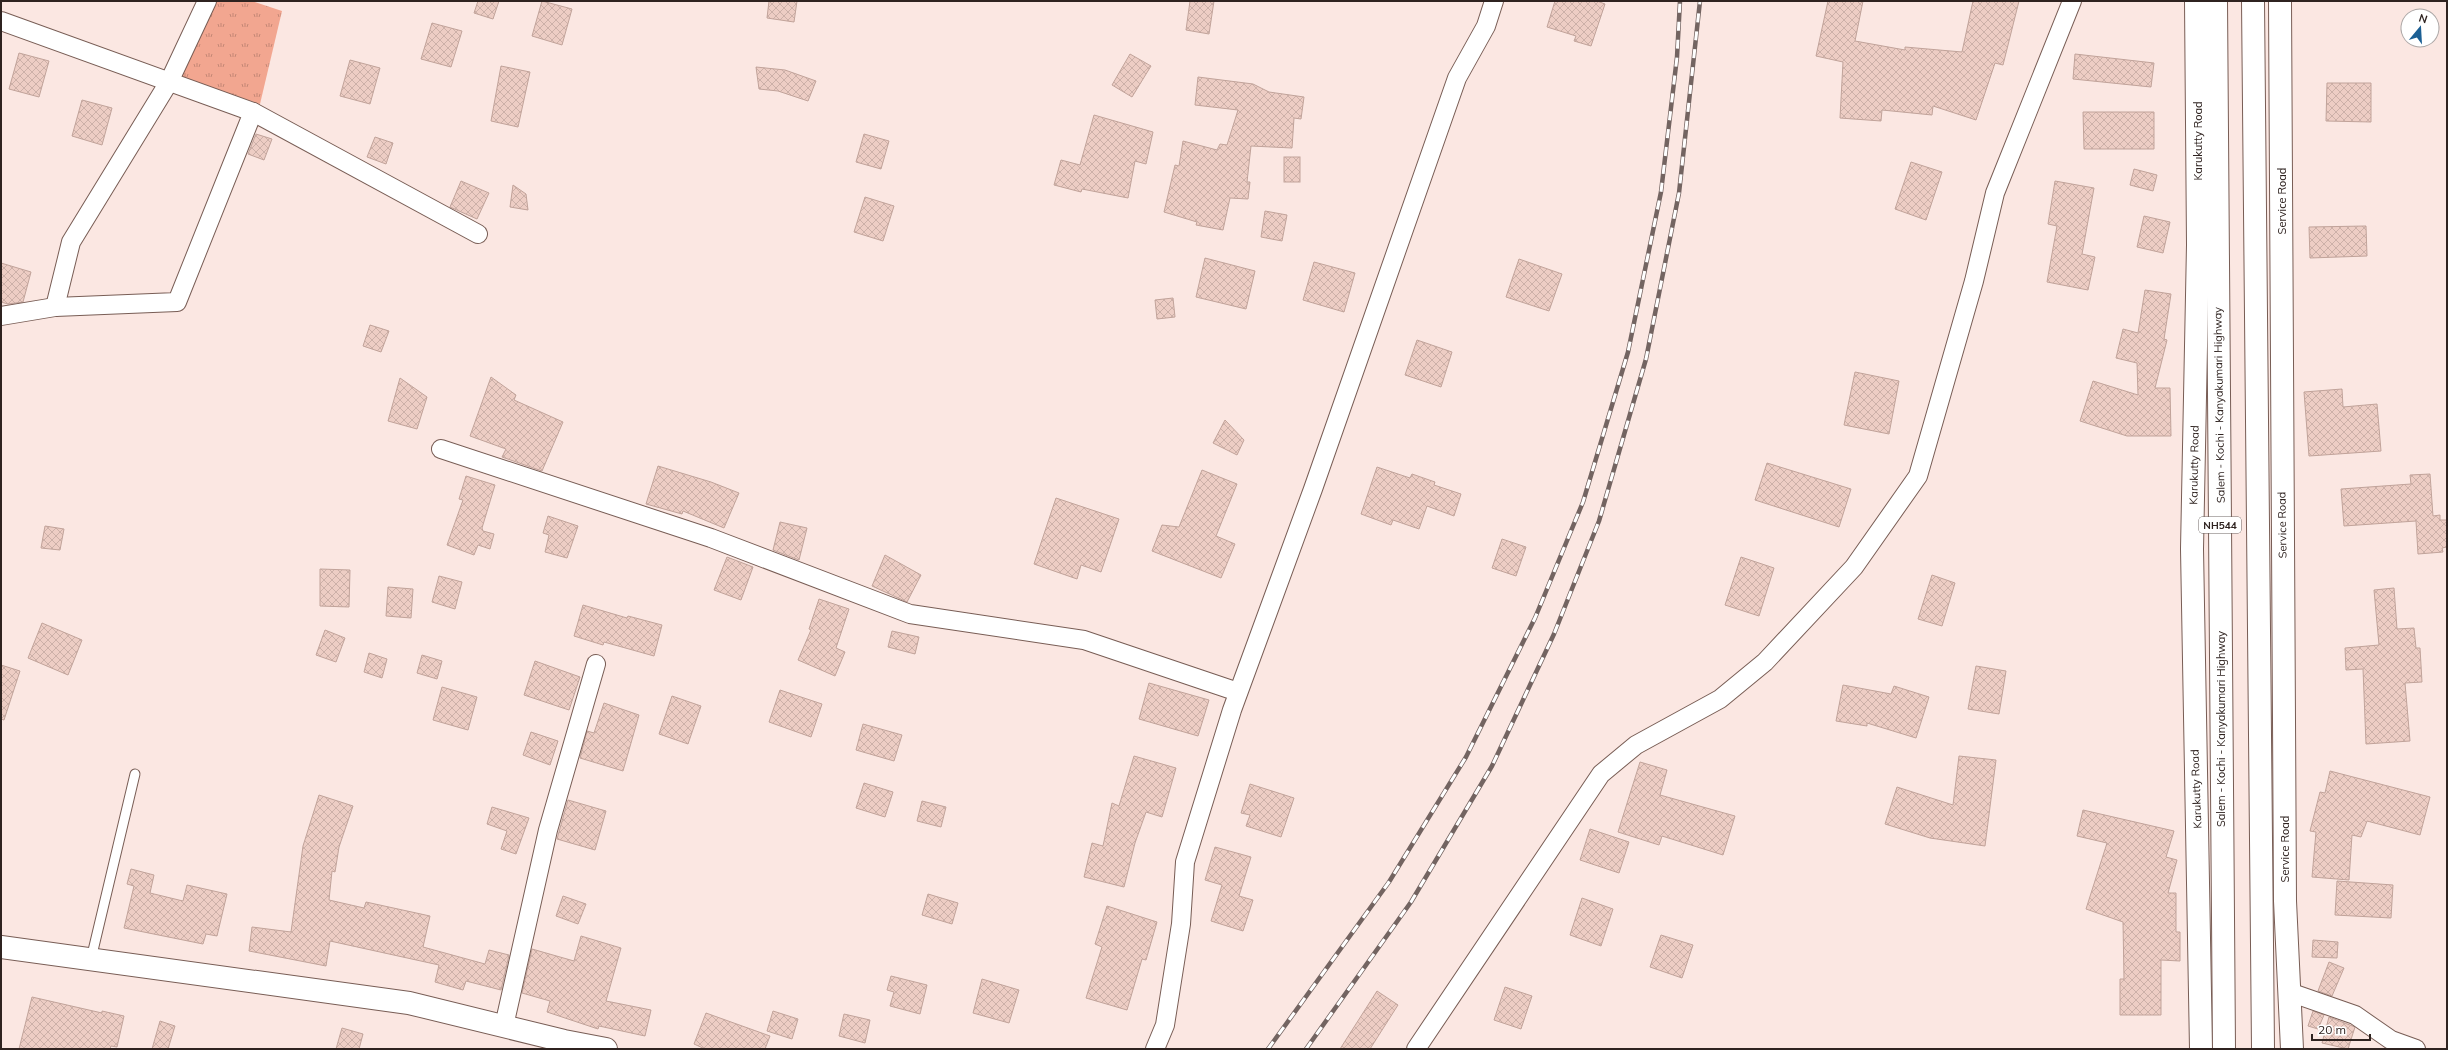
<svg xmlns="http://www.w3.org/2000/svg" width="2448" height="1050" viewBox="0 0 2448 1050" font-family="Mulish,sans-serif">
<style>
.grass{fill:url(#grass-tufts)}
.building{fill:url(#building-cross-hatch);stroke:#c1a39a}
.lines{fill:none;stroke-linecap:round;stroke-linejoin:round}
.service-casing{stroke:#785d55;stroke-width:11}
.minor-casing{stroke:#785d55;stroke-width:20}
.tertiary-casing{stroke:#785d55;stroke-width:24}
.secondary-casing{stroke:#785d55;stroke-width:24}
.trunk-casing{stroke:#785d55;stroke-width:24}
.service{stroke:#fff;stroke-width:9}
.minor{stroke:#fff;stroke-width:18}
.tertiary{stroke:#fff;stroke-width:22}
.secondary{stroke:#fff;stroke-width:22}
.trunk{stroke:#fff;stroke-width:22}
.rail-casing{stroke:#736461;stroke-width:4.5}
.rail{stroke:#fff;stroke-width:3;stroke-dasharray:9;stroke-linecap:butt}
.labels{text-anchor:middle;stroke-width:3.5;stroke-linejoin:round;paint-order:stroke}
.shield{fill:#fff;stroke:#6d6563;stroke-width:1}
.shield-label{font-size:10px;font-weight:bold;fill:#2f2320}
.street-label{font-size:11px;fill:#2f2320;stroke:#fff}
</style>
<defs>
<pattern id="grass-tufts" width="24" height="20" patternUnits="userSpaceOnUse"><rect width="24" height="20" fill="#f2a690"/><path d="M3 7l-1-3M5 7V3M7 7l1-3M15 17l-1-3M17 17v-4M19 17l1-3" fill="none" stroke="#c48775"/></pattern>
<pattern id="building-cross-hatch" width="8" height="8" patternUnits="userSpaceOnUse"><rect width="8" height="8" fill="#edcdc4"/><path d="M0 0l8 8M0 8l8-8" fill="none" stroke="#ccb0a8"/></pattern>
</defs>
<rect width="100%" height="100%" fill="#fbe7e2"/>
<!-- grass -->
<path class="grass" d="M214 1H252L282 11 260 104 178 77Z"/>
<!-- building -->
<g class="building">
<path d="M478 1H499L493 19 474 13Z"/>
<path d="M542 1 572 9 562 45 532 36Z"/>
<path d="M769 1H797L794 22 767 18Z"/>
<path d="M1190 1H1214L1209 34 1186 30Z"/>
<path d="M1555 1H1597L1605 4 1591 46 1574 41 1576 36 1547 27Z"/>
<path d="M1828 1H1863L1855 41 1905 50V47L1962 52 1973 1H2019L2003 65 1995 63 1976 120 1933 106 1932 115 1882 110 1881 121 1840 118 1843 62 1816 56Z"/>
<path d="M432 23 462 31 451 67 421 59Z"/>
<path d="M19 53 49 61 39 97 9 89Z"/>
<path d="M1130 54 1151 66 1132 97 1112 85Z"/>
<path d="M2075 54 2154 63 2151 87 2073 79Z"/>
<path d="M350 60 380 68 370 104 340 96Z"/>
<path d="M501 66 530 72 518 127 491 121Z"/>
<path d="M756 67 785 70 816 81 808 101 778 91 759 89Z"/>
<path d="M1198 77 1253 84 1269 92 1304 97 1301 119 1294 118 1292 148 1251 146 1247 182H1250L1248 199 1230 198 1223 230 1196 225 1197 222 1164 212 1175 165 1179 166 1183 141 1217 150 1220 144 1227 145 1238 110 1195 105Z"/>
<path d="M2327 83H2371V122L2326 121Z"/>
<path d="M82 100 112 108 102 145 72 136Z"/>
<path d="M2083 112H2154V149H2084Z"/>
<path d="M1094 115 1153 132 1146 164 1135 161 1128 198 1082 189 1081 192 1054 185 1061 160 1080 165Z"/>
<path d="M256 134 272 139 264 160 248 154Z"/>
<path d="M864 134 889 141 881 169 856 162Z"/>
<path d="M375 137 393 143 386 164 367 157Z"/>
<rect x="1284" y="157" width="16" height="25"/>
<path d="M1911 162 1942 172 1926 220 1895 209Z"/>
<path d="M2134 169 2157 175 2153 191 2130 185Z"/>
<path d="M461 181 489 193 477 219 450 207Z"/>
<path d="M2055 181 2094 188 2082 254 2095 257 2088 290 2047 282 2057 226 2048 224Z"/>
<path d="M513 185 526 194 528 210 510 207Z"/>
<path d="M865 197 894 206 883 241 854 232Z"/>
<path d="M1265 211 1287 215 1282 241 1261 237Z"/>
<path d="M2144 216 2170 222 2163 253 2137 247Z"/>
<path d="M2366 226 2367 256 2310 258 2309 227Z"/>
<path d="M1205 258 1255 271 1246 309 1196 297Z"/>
<path d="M1519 259 1562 274 1549 311 1506 297Z"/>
<path d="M1314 262 1355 273 1344 312 1303 300Z"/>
<path d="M1 263 31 272 23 302 8 304 1 302Z"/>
<path d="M2145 290 2171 294 2164 339 2167 340 2155 388H2170L2171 436H2127L2080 421 2093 381 2138 395 2137 363 2116 358 2123 329 2138 333Z"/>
<path d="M1173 298 1175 317 1157 319 1155 300Z"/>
<path d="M370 325 389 331 381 352 363 346Z"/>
<path d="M1417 340 1452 352 1441 387 1405 375Z"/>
<path d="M1855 372 1899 381 1889 434 1844 425Z"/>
<path d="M491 377 516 395 514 400 563 422 542 471 502 457 506 449 470 436Z"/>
<path d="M400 378 427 397 417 429 388 421Z"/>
<path d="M2342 389 2343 407 2377 404 2381 451 2309 456 2304 392Z"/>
<path d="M1225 420 1244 440 1237 455 1213 443Z"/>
<path d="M1767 463 1851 489 1839 527 1755 500Z"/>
<path d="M658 466 711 482 739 493 724 528 683 511 682 514 646 504Z"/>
<path d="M1377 467 1410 478 1412 474 1435 482 1434 485 1461 494 1454 516 1427 506 1419 529 1393 520 1391 525 1361 514Z"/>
<path d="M1202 470 1237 484 1216 536 1235 544 1221 578 1152 551 1162 525 1179 527Z"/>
<path d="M2430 474 2433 516 2440 515V520H2447V547L2442 548 2443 552 2418 554 2416 521 2344 526 2341 489 2411 484 2410 475Z"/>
<path d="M466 476 495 485 482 528 483 531 494 534 490 549 478 545 474 555 447 545 463 500 459 499Z"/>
<path d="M1056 498 1119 519 1101 572 1081 565 1077 579 1034 564Z"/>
<path d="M548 516 578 526 567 558 545 552 549 535 543 533Z"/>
<path d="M780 522 807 528 799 560 773 550Z"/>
<path d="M45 526 64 529 60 550 41 548Z"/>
<path d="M1502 539 1526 547 1516 576 1492 568Z"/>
<path d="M885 555 921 575 907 602 872 586Z"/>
<path d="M727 557 753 567 741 600 714 590Z"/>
<path d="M1741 557 1774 568 1759 616 1725 605Z"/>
<path d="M320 569 350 570 349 607 320 606Z"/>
<path d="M1932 575 1955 583 1942 626 1918 619Z"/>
<path d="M439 576 462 582 455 609 432 602Z"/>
<path d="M388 587 413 589 411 618 386 616Z"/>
<path d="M2394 588 2397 629 2414 628 2416 648H2420L2422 682 2405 683 2410 741 2366 744 2363 669 2346 670 2345 648 2379 645 2374 590Z"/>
<path d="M819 599 849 609 836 648 845 652 835 676 798 660 811 630 809 629Z"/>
<path d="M583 605 627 618 628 616 662 625 654 656 604 642 603 645 574 636Z"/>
<path d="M42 623 82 640 68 675 28 658Z"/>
<path d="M325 630 345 638 336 662 316 655Z"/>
<path d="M892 631 919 637 915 654 888 647Z"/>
<path d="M369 653 387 659 382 678 364 672Z"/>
<path d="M422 655 442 661 437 679 417 673Z"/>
<path d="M535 661 580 677 569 710 524 695Z"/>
<path d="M1 665 20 671 4 720 1 719Z"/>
<path d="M1976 666 2006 671 1999 714 1968 709Z"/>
<path d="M1149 683 1209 700 1198 736 1139 719Z"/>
<path d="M1843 685 1891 694 1894 686 1929 697 1916 738 1867 723V726L1836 721Z"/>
<path d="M442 687 477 697 468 730 433 720Z"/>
<path d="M780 690 822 704 811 737 769 722Z"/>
<path d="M672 696 701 706 688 744 659 734Z"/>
<path d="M604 703 639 715 623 771 580 758 587 731 594 733Z"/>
<path d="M863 724 902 735 894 761 856 750Z"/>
<path d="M531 732 558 741 550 765 523 755Z"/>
<path d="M1134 756 1176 768 1162 817 1146 812 1135 843 1124 887 1084 877 1092 843 1103 846 1112 803 1119 806Z"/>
<path d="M1959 756 1996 760 1985 846 1930 838 1885 824 1897 787 1953 805Z"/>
<path d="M1640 762 1667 770 1660 795 1735 816 1723 855 1662 836 1659 845 1618 832Z"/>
<path d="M2330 771 2430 797 2420 835 2367 821 2361 837 2352 835 2349 880 2312 877 2316 832 2310 831 2320 792 2325 793Z"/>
<path d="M864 783 893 792 885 817 856 808Z"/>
<path d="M1250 784 1294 798 1281 837 1246 826 1250 815 1241 813Z"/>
<path d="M319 795 353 806 339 847 335 872 332 871 329 900 364 908 366 902 430 916 423 947 485 964 489 950 509 955 501 990 466 981 463 990 435 982 439 965 330 941 326 966 249 951 252 927 291 932 303 846Z"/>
<path d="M568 800 606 811 595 850 557 839Z"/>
<path d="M922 801 946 807 941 827 917 821Z"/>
<path d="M492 807 529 818 516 854 501 849 507 831 487 824Z"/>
<path d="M2083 810 2174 831 2166 857 2177 860 2168 893H2176V932H2180V961L2161 960V1015H2120V979H2124L2123 922 2086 909 2107 843 2077 836Z"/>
<path d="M1590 829 1629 842 1619 873 1580 860Z"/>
<path d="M1215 847 1251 857 1239 896 1253 900 1243 931 1211 921 1222 885 1205 880Z"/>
<path d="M131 869 154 875 150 893 183 901 187 885 227 894 217 936 206 934 203 944 124 928 134 886 127 884Z"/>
<path d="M2337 881 2393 885 2391 918 2335 915Z"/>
<path d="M928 894 958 903 952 924 922 915Z"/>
<path d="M563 896 586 904 578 924 556 916Z"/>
<path d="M1582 898 1613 909 1601 946 1570 935Z"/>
<path d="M1107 906 1157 922 1146 960 1142 959 1127 1010 1086 998 1102 947 1095 944Z"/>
<path d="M1661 935 1693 945 1682 978 1650 967Z"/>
<path d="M581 936 621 948 606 1001 651 1010 645 1036 599 1026 598 1029 547 1012 550 1001 522 993 532 949 574 961Z"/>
<path d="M2313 940 2338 942 2337 958 2312 957Z"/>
<path d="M2329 962 2344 968 2332 996 2318 991Z"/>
<path d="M891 976 927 985 920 1014 890 1006 894 992 887 990Z"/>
<path d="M982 979 1019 990 1009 1023 973 1013Z"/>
<path d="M1505 987 1532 996 1521 1029 1494 1020Z"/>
<path d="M1377 991 1398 1005 1370 1049H1340Z"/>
<path d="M32 997 102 1013V1011L124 1016 117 1047 111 1046 110 1049H19Z"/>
<path d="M773 1011 798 1019 792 1039 767 1031Z"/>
<path d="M2313 1011 2324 1015 2318 1029 2308 1026Z"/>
<path d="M706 1013 770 1036 765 1049H705L694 1044Z"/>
<path d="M844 1014 870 1020 865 1043 839 1036Z"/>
<path d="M2329 1017 2355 1027 2348 1049 2322 1043Z"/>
<path d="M160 1021 175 1026 168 1049H152Z"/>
<path d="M342 1028 363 1034 359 1049H336Z"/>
</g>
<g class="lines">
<!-- service casing -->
<g class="service-casing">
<path id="service" d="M91 959 135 774"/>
</g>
<!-- minor casing -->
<g class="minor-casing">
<g id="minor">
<path d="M1 21 253 112 177 302 55 307 1 316"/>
<path d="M253 112 478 234"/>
<path d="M55 307 71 242 169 82 207 1"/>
<path d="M441 449 711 538 910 614 1084 640 1238 692"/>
<path d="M2289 992 2355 1015 2391 1040 2416 1049"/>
<path d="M504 1026 548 830 596 664"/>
<path d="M1155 1049 1165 1025 1181 924 1185 862 1232 710 1313 489 1457 78 1486 26 1494 1"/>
<path d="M1416 1049 1601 774 1636 745 1720 699 1765 662 1854 567 1918 476 1974 281 1995 193 2072 1"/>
</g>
</g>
<!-- tertiary casing -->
<g class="tertiary-casing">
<g id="tertiary">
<path d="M2196 1 2198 245 2192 549 2201 1049"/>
<path d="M2280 1 2285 901 2292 1049"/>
</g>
</g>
<!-- secondary casing -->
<g class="secondary-casing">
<path id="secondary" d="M1 947 409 1003 564 1041 606 1049"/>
</g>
<!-- trunk casing -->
<g class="trunk-casing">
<g id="trunk">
<path d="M2216 1 2224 1049"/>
<path d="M2253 1 2263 1049"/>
</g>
</g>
<!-- service -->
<use href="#service" class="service"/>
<!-- minor -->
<use href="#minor" class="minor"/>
<!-- tertiary -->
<use href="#tertiary" class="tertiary"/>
<!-- secondary -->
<use href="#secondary" class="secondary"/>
<!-- trunk -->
<use href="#trunk" class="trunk"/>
<!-- rail casing -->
<g class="rail-casing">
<g id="rail">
<path d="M1268 1049 1389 882 1466 757 1535 618 1583 502 1628 352 1661 192 1677 57 1680 1"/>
<path d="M1306 1049 1411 902 1492 766 1554 634 1599 521 1646 359 1679 193 1700 1"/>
</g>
</g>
<!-- rail -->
<use href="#rail" class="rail"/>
</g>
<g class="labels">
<!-- shield labels -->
<rect class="shield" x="2199" y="517" width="42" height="16" rx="3"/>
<g class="shield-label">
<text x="2220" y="529">NH544</text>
</g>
<!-- street labels -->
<g class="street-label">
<text transform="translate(2198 141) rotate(-90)" y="4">Karukutty Road</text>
<text transform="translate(2282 201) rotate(-90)" y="4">Service Road</text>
<text transform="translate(2219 405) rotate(-91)" y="4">Salem - Kochi - Kanyakumari Highway</text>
<text transform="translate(2194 465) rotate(-89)" y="4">Karukutty Road</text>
<text transform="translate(2282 525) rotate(-91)" y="4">Service Road</text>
<text transform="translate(2221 729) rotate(-90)" y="4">Salem - Kochi - Kanyakumari Highway</text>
<text transform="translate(2196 789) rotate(-92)" y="4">Karukutty Road</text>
<text transform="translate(2285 849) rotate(-90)" y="4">Service Road</text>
</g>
</g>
<!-- border -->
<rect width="2448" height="1050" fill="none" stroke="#2f2320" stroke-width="4"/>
<!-- north arrow -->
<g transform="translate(2420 28) rotate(18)"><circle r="19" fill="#ffffff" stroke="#aca7a6"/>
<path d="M0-3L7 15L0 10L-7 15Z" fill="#1b5f94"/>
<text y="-6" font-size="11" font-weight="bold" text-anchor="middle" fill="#2f2320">N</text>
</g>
<!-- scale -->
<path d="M2312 1034v6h58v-6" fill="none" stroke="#2f2320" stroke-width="2"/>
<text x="2318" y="1034" font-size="12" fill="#2f2320" stroke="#ffffff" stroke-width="3" paint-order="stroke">20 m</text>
</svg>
